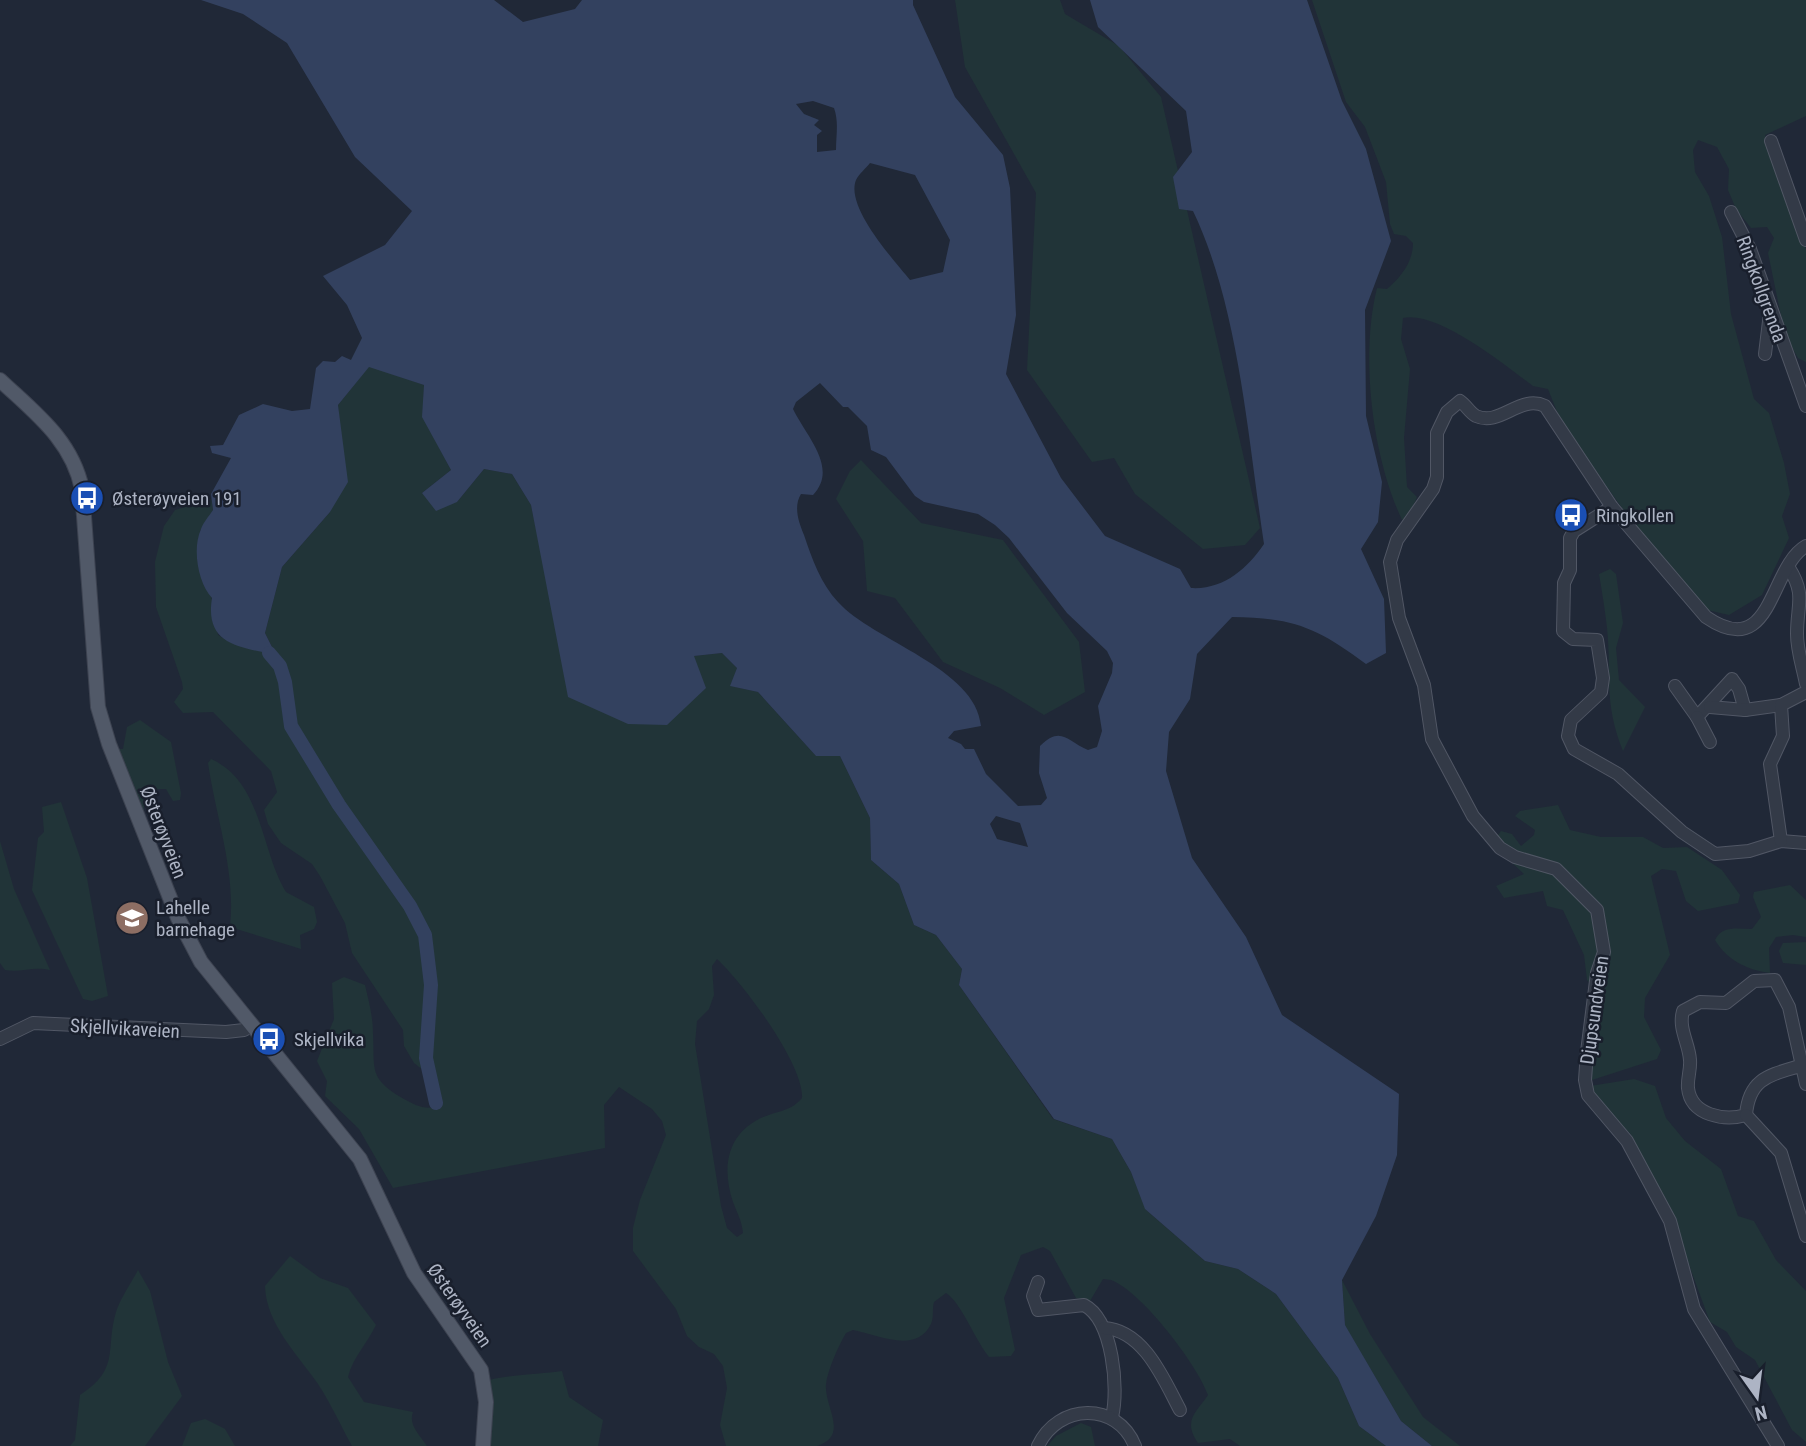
<svg xmlns="http://www.w3.org/2000/svg" width="1806" height="1446" viewBox="0 0 1806 1446" font-family="'Roboto Condensed',sans-serif">
<style>
.green{fill:#213438;fill-rule:evenodd}
.water{fill:#33415f;fill-rule:evenodd}
.lines{fill:none;stroke-linecap:round;stroke-linejoin:round}
.river{stroke:#33415f;stroke-width:14}
.minor-casing{stroke:#515765;stroke-width:14}
.major-casing{stroke:#3d4351;stroke-width:16}
.minor{stroke:#333a47;stroke-width:12}
.major{stroke:#515968;stroke-width:14}
.labels{text-anchor:middle;stroke-width:5;stroke-linejoin:round;paint-order:stroke}
.street-label{font-size:19px;fill:#adb4c4;stroke:#191f2c}
.poi-label{font-size:19px;fill:#adb4c4;stroke:#191f2c;text-anchor:start}
</style>
<rect width="100%" height="100%" fill="#202837"/>
<!-- green -->
<g class="green">
<path d="M955 0H1060L1065 14 1119 46 1161 97 1260 528 1245 545 1203 549 1135 494 1114 458 1092 462 1027 370 1036 193 965 67Z"/>
<path d="M1312 0H1806V116L1765 135 1806 250V362L1798 358 1785 335 1768 253 1774 238 1767 227 1751 228 1736 209 1728 190 1729 169 1717 147 1698 140 1693 150 1695 172 1709 196 1722 237 1731 314 1754 399 1769 413 1784 463 1790 494 1782 516 1789 538 1762 595 1729 615 1707 610 1627 515 1562 424 1548 389 1533 386C1505 365 1437 310 1403 318L1401 339 1410 369 1404 438 1407 487 1417 497 1409 515 1402 520C1372 456 1360 356 1377 288L1387 289C1401 277 1413 262 1413 243L1406 236 1394 234 1390 224 1386 182 1365 127 1346 102Z"/>
<path d="M369 366 424 385 423 417 451 470 422 493 457 502 484 469 512 474 531 505 538 538 693 656 722 653 737 668 731 686 758 692 816 756H840L870 818 871 860 899 884 914 925 936 935 962 969 959 985 1053 1119 1112 1139 1131 1172 1146 1210 1205 1261 1238 1269 1276 1294 1338 1378 1359 1426 1386 1446H1240L1230 1439 1198 1443C1182 1420 1197 1412 1208 1395 1197 1364 1141 1291 1111 1280L1103 1279 1090 1301 1076 1298 1050 1251 1043 1247 1021 1255 1004 1298 1015 1350 1011 1356 989 1357C975 1340 961 1302 946 1293L934 1302C932 1309 934 1318 931 1324 916 1355 877 1334 853 1330L846 1333C838 1347 828 1369 826 1384 824 1407 850 1435 817 1446H726L720 1425 727 1388 723 1366 714 1354 699 1347 687 1336 676 1309 633 1251V1228L640 1200 666 1135 662 1121 652 1109 619 1087 604 1105 605 1148 393 1188 359 1129 325 1096 327 1081 317 1061 334 1019 332 983 344 977 365 985C369 1002 373 1017 373 1034 375 1070 368 1078 404 1099 413 1104 424 1110 435 1107L430 1069 423 1070 414 1063 404 1046 403 1030 352 953 345 923 320 876 312 864 281 843 268 824 264 810 277 792 271 771 213 712 183 713 174 702 183 689 182 682 156 607 155 562 164 526 175 510 211 499 213 510 200 531 218 635C237 647 250 650 272 647L265 633 282 567 330 512 341 438 338 405ZM717 959C742 982 804 1064 802 1098 791 1112 775 1111 759 1119 726 1136 722 1169 733 1202 737 1213 742 1221 743 1233L737 1237 727 1228 721 1206 695 1044 697 1021 709 1009 714 995 712 966Z"/>
<path d="M861 460 921 523 1003 540 1079 642 1085 692 1044 715 1000 688 943 662 895 598 867 591 863 541 836 499 850 471Z"/>
<path d="M1610 569 1616 574 1623 623 1616 648 1619 680 1645 707 1623 751C1603 701 1612 677 1607 628 1605 610 1602 592 1599 574Z"/>
<path d="M140 720 171 742 181 793 180 800 173 801 166 789H158L144 804V817L116 749H123L127 727Z"/>
<path d="M211 759C262 781 261 852 286 892L314 907 317 922 314 929 300 935 301 949 230 927C236 871 216 818 208 763Z"/>
<path d="M61 802 87 878 108 996 92 1001 83 999 32 890 38 838 44 832 42 807Z"/>
<path d="M1558 805 1570 830 1601 837H1643L1663 848 1687 847 1722 870 1740 895 1738 903 1698 911 1686 901 1676 871 1662 869 1651 876 1670 955 1645 998 1644 1017 1661 1050 1657 1059 1589 1081 1593 987 1587 980 1584 955 1563 910 1547 906 1543 891 1504 898 1496 886 1524 874 1492 844 1501 831 1512 834 1521 846 1534 835 1535 830 1515 816 1520 811Z"/>
<path d="M0 841 14 889 50 970C33 966 21 973 5 970L0 963Z"/>
<path d="M1790 885 1806 900V937L1793 935 1776 937 1769 948 1770 973C1747 970 1727 960 1715 940 1722 925 1738 929 1752 929L1761 917 1753 897 1754 892Z"/>
<path d="M1806 942V965L1783 963 1779 951 1783 943Z"/>
<path d="M1634 1079 1655 1086 1666 1118 1685 1141 1721 1169 1738 1216 1754 1221 1776 1260 1806 1291V1442L1792 1430 1755 1360 1736 1347 1727 1332 1710 1322 1667 1205 1644 1168 1630 1133 1604 1114 1590 1086Z"/>
<path d="M290 1256 320 1278 348 1288 376 1325C367 1344 353 1357 348 1377L364 1402 413 1412C408 1425 420 1435 427 1446H352C341 1426 331 1404 318 1384 298 1355 266 1324 265 1286Z"/>
<path d="M138 1270 150 1291 168 1362 182 1396 145 1446H70L75 1440 80 1395C122 1368 104 1348 117 1309 122 1296 131 1283 138 1270Z"/>
<path d="M1342 1280 1370 1334 1423 1417 1460 1446H1432L1401 1421 1345 1326Z"/>
<path d="M562 1371 569 1397 603 1420 598 1446H490L493 1404 487 1381C503 1375 542 1374 562 1371Z"/>
<path d="M205 1419 225 1429 235 1446H182L191 1423Z"/>
<path d="M1081 1423 1091 1427 1095 1446H1047L1056 1436Z"/>
</g>
<!-- water -->
<path class="water" d="M201 0H494L523 22 575 9 582 0H913V5L955 97 1003 155 1010 188 1016 315 1006 374 1061 478 1105 536 1180 569 1191 588C1223 590 1247 569 1264 544 1248 439 1239 307 1193 211L1179 209 1173 177 1192 152 1186 111 1098 27 1090 0H1307L1342 101 1366 149 1391 241 1365 310 1366 416 1382 482 1378 522 1361 549 1384 599 1386 653 1366 664C1317 628 1295 618 1232 617L1197 654 1190 699 1169 732 1166 771 1192 858 1246 937 1282 1015 1399 1094 1397 1155 1376 1216 1342 1280 1345 1325 1401 1421 1432 1446H1386L1359 1426 1338 1378 1276 1294 1238 1269 1205 1261 1145 1209 1131 1172 1112 1139 1054 1119 959 985 962 969 936 935 914 925 899 884 871 860 870 818 840 756H816L758 692 730 686 737 668 722 653 694 656 706 688 667 725 628 724 568 697 531 505 512 474 484 469 457 502 436 511 422 493 451 470 422 417 424 385 369 367 338 405 348 482 330 512 282 567 265 633 272 647 269 653C234 647 205 641 212 598 198 583 192 549 201 529 203 523 209 516 213 510L211 494 231 458 212 453 210 446 223 445 239 415 263 404 292 411 310 409 316 368 323 361 335 362 342 356 351 360 362 338 347 305 323 276 385 245 412 211 355 157 287 43 243 14ZM813 101 834 108C839 122 836 135 836 150L817 152V135L822 131 814 125 819 120 804 114 796 104ZM870 163 915 175 950 240 943 272 910 280C894 260 845 207 856 180 859 174 866 168 870 163ZM820 383 843 407H848L867 426 871 450 886 457 915 496 924 502 978 514 995 525 1009 538 1067 613 1107 651 1113 663 1112 673 1098 706 1102 731 1097 747 1088 750C1067 741 1061 725 1040 746L1039 773 1047 798 1041 805 1018 806 986 774 974 749H965L961 744 948 738 954 731 981 726C976 668 873 641 838 602 821 584 812 559 804 535 799 523 793 507 801 494L813 495C839 468 806 436 793 409L796 402ZM996 816 1020 823 1028 847 997 839 990 824Z"/>
<g class="lines">
<!-- river -->
<path class="river" d="M269 653 280 666 285 682 291 726 339 805 410 906 425 935 431 985 426 1058 436 1103"/>
<!-- minor casing -->
<g class="minor-casing">
<g id="minor">
<path d="M1771 141 1806 240"/>
<path d="M1731 212 1750 249 1806 406"/>
<path d="M1765 354 1770 313"/>
<path d="M1612 507 1574 531 1570 538V570L1564 583 1563 631 1573 639 1597 640 1603 678 1601 692 1571 720 1568 736 1574 749 1618 774 1682 832 1715 854 1749 851 1781 841 1806 843"/>
<path d="M1789 568C1806 595 1797 604 1797 634 1797 651 1803 668 1806 684"/>
<path d="M1675 686 1697 717 1732 679 1739 689 1745 710"/>
<path d="M1710 707 1745 710 1781 705"/>
<path d="M1697 717 1710 742"/>
<path d="M1781 841 1770 764 1783 736 1781 705 1806 692"/>
<path d="M0 1039 33 1023 226 1032 244 1030 251 1026"/>
<path d="M1800 1066C1770 1075 1749 1078 1746 1115 1725 1121 1691 1116 1688 1088 1687 1079 1691 1069 1690 1060 1689 1043 1678 1029 1683 1011L1700 1002 1726 1003 1754 981 1775 980 1789 1007 1806 1084"/>
<path d="M1746 1115 1781 1153 1806 1236"/>
<path d="M1038 1282 1033 1296 1038 1310 1084 1305C1113 1320 1119 1389 1112 1417"/>
<path d="M1104 1328C1144 1330 1164 1380 1180 1410"/>
<path d="M1038 1446C1058 1403 1117 1401 1135 1446"/>
<path d="M1778 1446 1694 1309 1670 1221 1627 1141 1588 1095 1585 1080 1587 1052 1597 973 1604 952 1597 910 1556 869 1515 857 1500 848 1473 816 1432 739 1424 685 1399 618 1390 562 1397 540 1433 489 1437 477V433L1447 412 1460 401C1466 405 1470 413 1476 416 1500 427 1520 394 1545 406L1612 507 1706 617C1773 663 1769 567 1806 546"/>
</g>
</g>
<!-- major casing -->
<g class="major-casing">
<path id="major" d="M0 380C35 413 72 440 82 489L98 707 109 744 178 918 201 962 360 1159 414 1273 481 1370 486 1402 483 1446"/>
</g>
<!-- minor -->
<use href="#minor" class="minor"/>
<!-- major -->
<use href="#major" class="major"/>
</g>
<!-- icons -->
<defs>
<g id="bus-disc" transform="scale(1.75)"><circle r="9.5" fill="#1a4fb4" stroke="#191f2c"/><path d="M-5-6H5V4H4V6H2V4H-2V6H-4V4H-5ZM-3.5-4V0h7V-4ZM-3.5 1.2v1.5H-2V1.2ZM2 1.2v1.5H3.5V1.2Z" fill="#fff"/></g>
<g id="school-disc" transform="scale(1.75)"><circle r="9.5" fill="#8d6e63" stroke="#191f2c"/><path d="M0-5L7-2L0 1L-7-2ZM-4 1L0 2.5L4 1V4Q0 6-4 4Z" fill="#fff"/></g>
</defs>
<g fill-rule="evenodd">
<use href="#bus-disc" x="87" y="498"/>
<use href="#bus-disc" x="1571" y="515"/>
<use href="#school-disc" x="132" y="918"/>
<use href="#bus-disc" x="269" y="1039"/>
</g>
<g class="labels">
<!-- street labels -->
<g class="street-label">
<text transform="translate(1762 289) rotate(70)" y="7">Ringkollgrenda</text>
<text transform="translate(164 832) rotate(69)" y="7">Østerøyveien</text>
<text transform="translate(1594 1010) rotate(-82)" y="7">Djupsundveien</text>
<text transform="translate(125 1028) rotate(3)" y="7">Skjellvikaveien</text>
<text transform="translate(460 1305) rotate(55)" y="7">Østerøyveien</text>
</g>
<!-- poi labels -->
<g class="poi-label">
<text x="112" y="505">Østerøyveien 191</text>
<text x="1596" y="522">Ringkollen</text>
<text x="156" y="914">Lahelle<tspan x="156" dy="22">barnehage</tspan></text>
<text x="294" y="1046">Skjellvika</text>
</g>
</g>
<!-- north arrow -->
<g transform="translate(1757 1397) rotate(166)" stroke="#191f2c" stroke-width="5" paint-order="stroke">
<path d="M0-5L12 26L0 18L-12 26Z" fill="#adb4c4"/>
<text y="-10" font-size="19" font-weight="bold" text-anchor="middle" fill="#adb4c4">N</text>
</g>
</svg>
